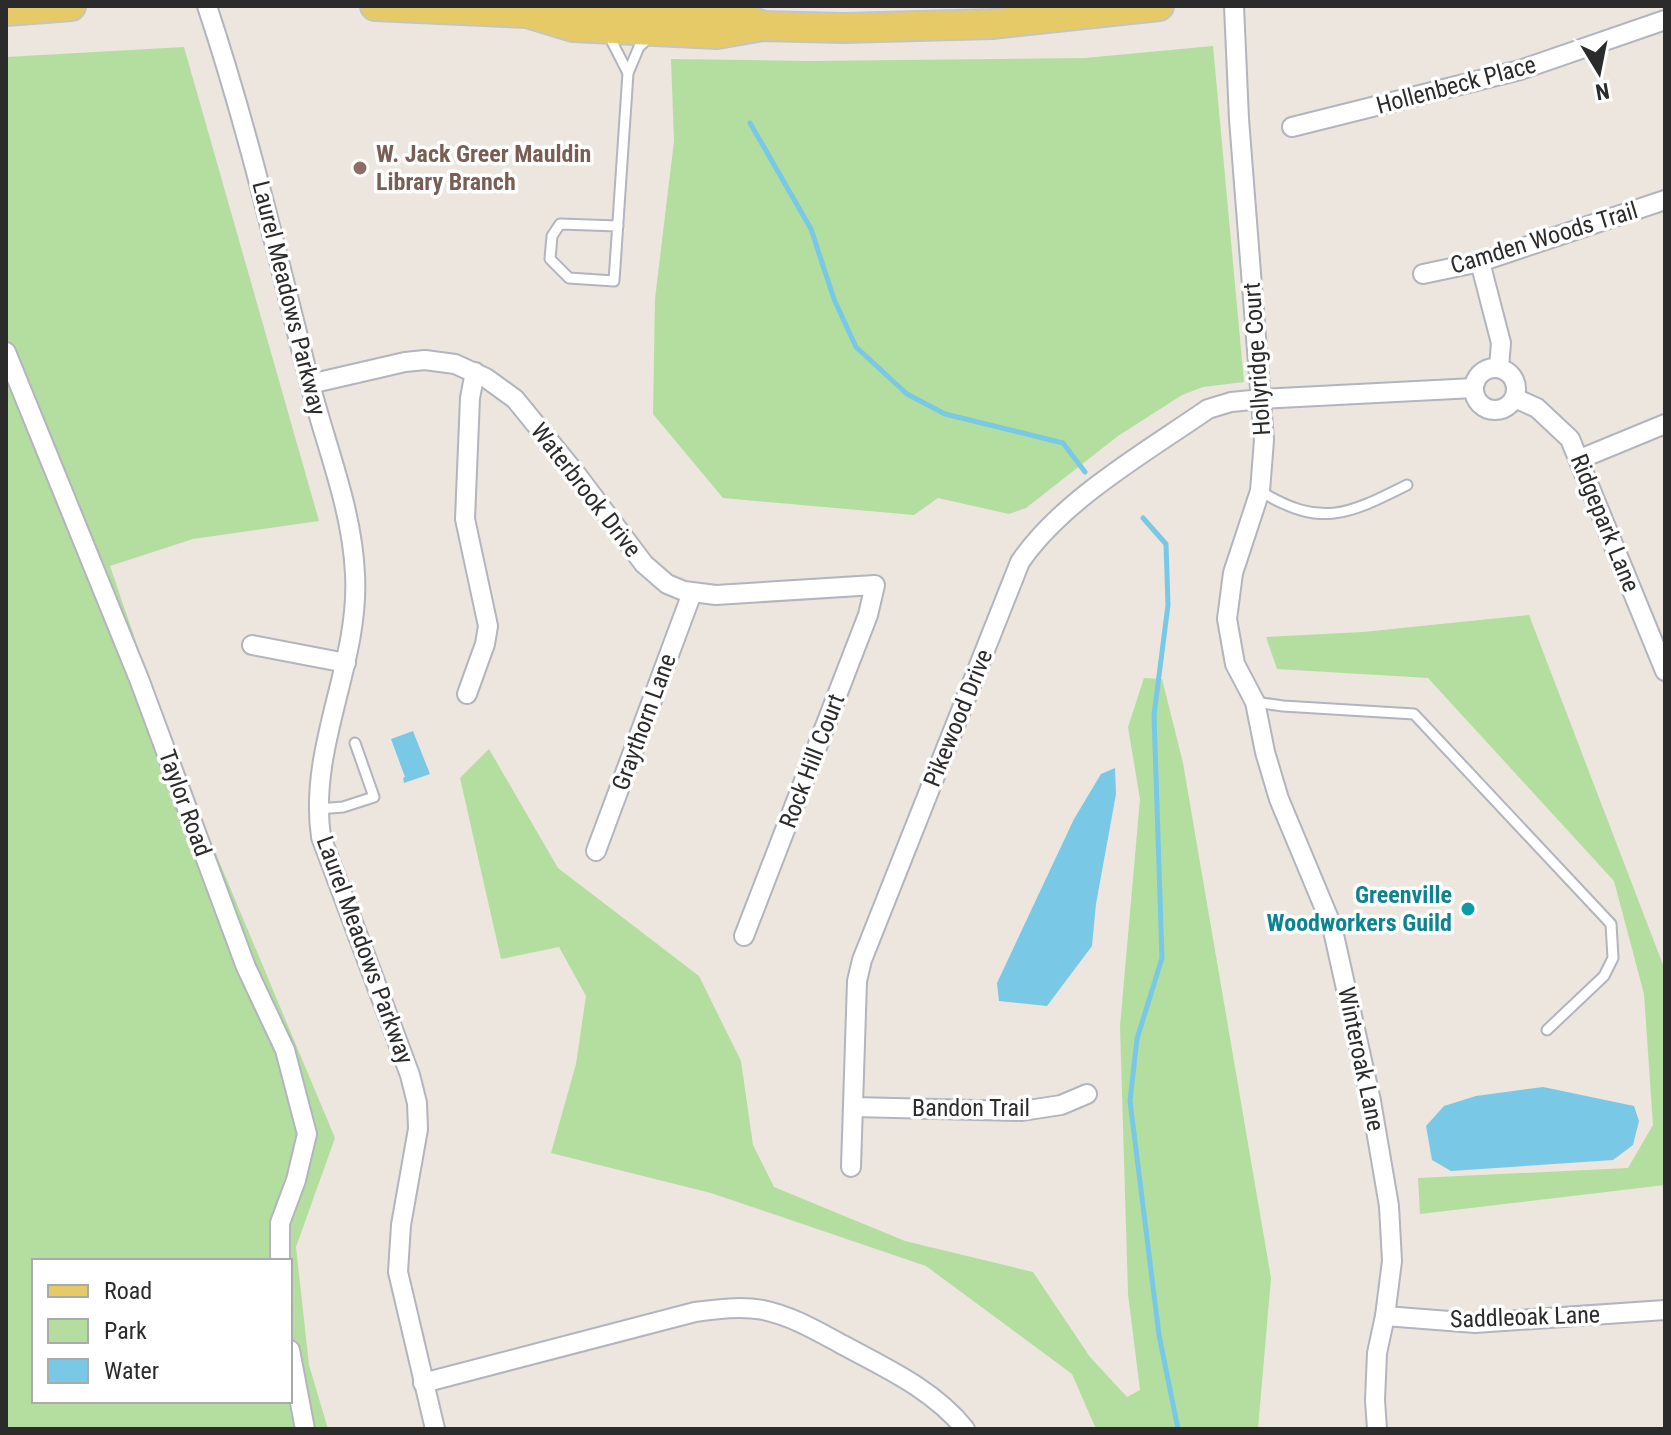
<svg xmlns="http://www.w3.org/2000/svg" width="1671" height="1435" viewBox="0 0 1671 1435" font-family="'Roboto Condensed',sans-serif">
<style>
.green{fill:#b4de9f;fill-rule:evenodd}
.water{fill:#79c8e6}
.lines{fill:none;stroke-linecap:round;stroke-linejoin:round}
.stream{stroke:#79c8e6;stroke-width:5}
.lane-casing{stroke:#b2b4be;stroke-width:13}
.street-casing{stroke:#b2b4be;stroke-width:22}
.primary-casing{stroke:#c4c4c4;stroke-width:32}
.lane{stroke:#fff;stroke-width:9}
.street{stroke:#fff;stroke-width:18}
.primary{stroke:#e7ca68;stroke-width:28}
.education-dot{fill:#8d6e63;stroke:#fff;stroke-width:3}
.culture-dot{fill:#0f9aa8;stroke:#fff;stroke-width:3}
.labels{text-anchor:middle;stroke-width:7;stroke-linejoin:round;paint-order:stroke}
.street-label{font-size:24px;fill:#2b2b2b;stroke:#fff}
.education-label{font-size:24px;font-weight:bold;fill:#785e54;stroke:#fff;text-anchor:start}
.culture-label{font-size:24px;font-weight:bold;fill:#0d838f;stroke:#fff;text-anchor:end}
</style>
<rect width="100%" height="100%" fill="#ece6de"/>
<!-- green -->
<g class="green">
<path d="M1213 46 1244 382 1203 387 1182 395 1118 436 1026 508 1009 514 938 498 914 515 723 498 653 414 655 299 674 141 671 59 808 61 1085 58Z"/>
<path d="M184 47 319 521 193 539 110 566 175 756 335 1138 296 1247 309 1365 328 1429H6V57ZM34 1261H290V1401H34Z"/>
<path d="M1529 615 1665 970V1185L1420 1214 1418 1178 1628 1168 1653 1125 1644 994 1614 881 1428 678 1277 669 1266 637 1363 632Z"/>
<path d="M1144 678 1162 679 1183 763 1271 1278 1258 1429H1096L1072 1374 926 1266 711 1193 551 1153 576 1064 586 996 559 947 501 959 460 778 489 749 558 868 699 976 741 1061 753 1145 774 1187 905 1241 1033 1272 1090 1357 1127 1397 1140 1390 1128 1294 1120 1026 1140 799 1128 727Z"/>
</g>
<!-- water -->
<g class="water">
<path d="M413 731 430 774 404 783 403 778 405 777 391 739Z"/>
<path d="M1115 768 1116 794 1096 904 1092 946 1047 1006 999 1001 997 983 1074 819 1101 774Z"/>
<path d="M1543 1087 1634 1106 1639 1121 1633 1145 1613 1160 1451 1171 1432 1160 1426 1126 1444 1106 1476 1096Z"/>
</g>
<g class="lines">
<!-- stream -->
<g class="stream">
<path d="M750 123 811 229 834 299 856 347 907 394 945 414 1063 443 1085 472"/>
<path d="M1143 518 1166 544 1168 605 1154 715 1162 958 1137 1039 1130 1101 1159 1335 1178 1429"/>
</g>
<!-- lane casing -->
<g class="lane-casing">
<g id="lane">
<path d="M608 34 628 73"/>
<path d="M618 226 560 224 552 236 550 259 569 278 614 281 628 73 639 47 649 38"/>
<path d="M1260 491C1321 528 1347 515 1407 485"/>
<path d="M1255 702 1283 706 1414 714 1611 924 1613 958 1604 976 1547 1030"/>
<path d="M318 809 343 807 374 797 355 743"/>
</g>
</g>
<!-- street casing -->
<g class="street-casing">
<g id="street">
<path d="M207 6C248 129 277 255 309 380 325 444 352 507 355 574 360 664 308 746 321 837L410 1075 417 1103 418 1129 401 1225 398 1272 435 1429"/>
<path d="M1234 6 1239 119 1264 440 1260 491 1233 573 1227 619 1235 664 1255 702 1265 752 1279 799 1332 926 1371 1101 1389 1206 1392 1261 1385 1316 1377 1353 1375 1400 1377 1429"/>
<path d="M1292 127 1520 70 1665 20"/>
<path d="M1480 262 1501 343 1499 367"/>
<path d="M1423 274 1480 262 1665 200"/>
<path d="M6 352 139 679 246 967 285 1050 307 1134 296 1180 280 1223V1261"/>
<circle cx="1495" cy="389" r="21"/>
<path d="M310 384 405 362 425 360 455 364 486 378 515 399 577 475 644 564 667 584 684 591 716 595 875 585 868 615 744 936"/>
<path d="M1515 398 1537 408 1570 439 1665 671"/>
<path d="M1580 459 1665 424"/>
<path d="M252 645 346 663"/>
<path d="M467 694 485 644 488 626 465 519 470 398 475 372"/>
<path d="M596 851 692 593"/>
<path d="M853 1107 1022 1111 1061 1105 1087 1094"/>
<path d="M851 1167 857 981 862 960 1020 562C1062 500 1146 452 1208 409L1231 402 1262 399 1474 388"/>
<path d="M1385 1316 1475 1323 1665 1310"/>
<path d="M290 1350 305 1429"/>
<path d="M423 1383 695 1312C718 1309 741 1306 763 1310 792 1316 817 1331 843 1345 886 1368 934 1390 965 1429"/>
</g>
</g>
<!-- primary casing -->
<g class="primary-casing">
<g id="primary">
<path d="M375 6 527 13 578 6 727 12 761 25"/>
<path d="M6 11 71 6"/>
<path d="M527 13 573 27 717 34 762 26 844 28 992 24 1159 6"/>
</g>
</g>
<!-- lane -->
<use href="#lane" class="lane"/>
<!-- street -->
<use href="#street" class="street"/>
<!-- primary -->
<use href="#primary" class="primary"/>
</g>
<!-- markers -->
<circle class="education-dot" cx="360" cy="168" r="8"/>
<circle class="culture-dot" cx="1468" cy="909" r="8"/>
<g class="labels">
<!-- street labels -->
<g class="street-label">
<text transform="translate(1456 85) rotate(-15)" y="8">Hollenbeck Place</text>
<text transform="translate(1544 238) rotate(-17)" y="8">Camden Woods Trail</text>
<text transform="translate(289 298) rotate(76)" y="8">Laurel Meadows Parkway</text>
<text transform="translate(1257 359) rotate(-94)" y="8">Hollyridge Court</text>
<text transform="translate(586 490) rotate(52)" y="8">Waterbrook Drive</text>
<text transform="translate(1605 523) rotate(68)" y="8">Ridgepark Lane</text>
<text transform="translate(958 718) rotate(-68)" y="8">Pikewood Drive</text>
<text transform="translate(644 722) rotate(-70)" y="8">Graythorn Lane</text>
<text transform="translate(812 761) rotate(-69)" y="8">Rock Hill Court</text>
<text transform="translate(185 803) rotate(70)" y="8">Taylor Road</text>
<text transform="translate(365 950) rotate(70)" y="8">Laurel Meadows Parkway</text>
<text transform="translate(1361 1059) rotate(78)" y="8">Winteroak Lane</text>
<text x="971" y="1116">Bandon Trail</text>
<text transform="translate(1525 1317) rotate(-2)" y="8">Saddleoak Lane</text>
</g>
<!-- education labels -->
<g class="education-label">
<text x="376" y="162">W. Jack Greer Mauldin<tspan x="376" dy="28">Library Branch</tspan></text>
</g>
<!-- culture labels -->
<g class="culture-label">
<text x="1452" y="903">Greenville<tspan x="1452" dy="28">Woodworkers Guild</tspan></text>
</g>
</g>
<!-- border -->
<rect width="1671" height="1435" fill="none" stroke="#2b2b2b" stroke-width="16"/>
<!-- legend -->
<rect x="32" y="1259" width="260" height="144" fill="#ffffff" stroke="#aaaaaa" stroke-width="2"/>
<rect x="48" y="1285" width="40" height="12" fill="#e7ca68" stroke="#aaaaaa" stroke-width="2"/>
<text x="104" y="1299" font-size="24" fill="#2b2b2b">Road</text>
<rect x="48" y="1319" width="40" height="24" fill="#b4de9f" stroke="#aaaaaa" stroke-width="2"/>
<text x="104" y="1339" font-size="24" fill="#2b2b2b">Park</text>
<rect x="48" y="1359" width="40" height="24" fill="#79c8e6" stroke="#aaaaaa" stroke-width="2"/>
<text x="104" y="1379" font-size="24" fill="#2b2b2b">Water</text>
<!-- north arrow -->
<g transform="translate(1599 72) rotate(170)" stroke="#ffffff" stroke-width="6" paint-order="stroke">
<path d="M0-6L14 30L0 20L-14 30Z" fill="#2b2b2b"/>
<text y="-12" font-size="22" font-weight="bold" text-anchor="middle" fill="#2b2b2b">N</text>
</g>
</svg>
